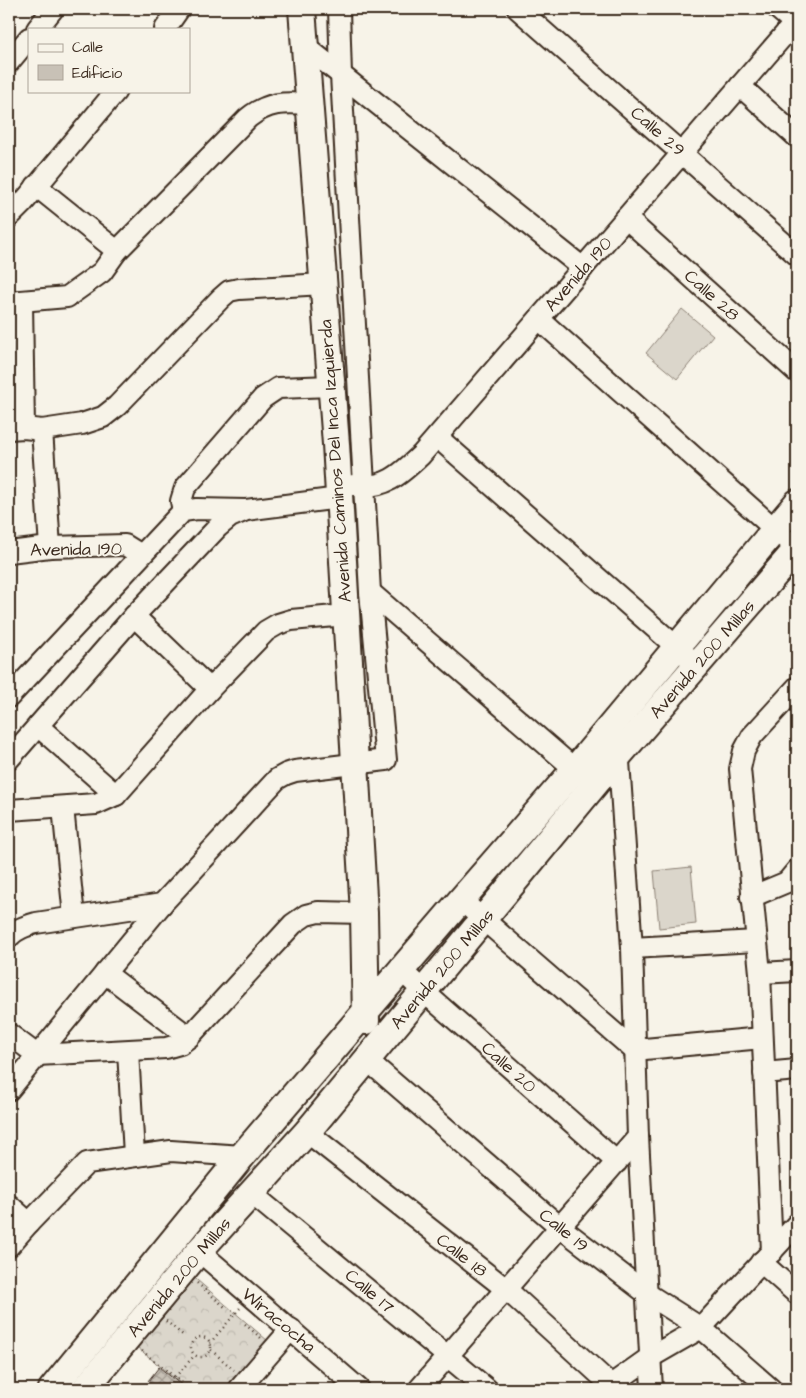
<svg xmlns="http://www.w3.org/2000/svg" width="806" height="1398" viewBox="0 0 806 1398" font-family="'Architects Daughter',sans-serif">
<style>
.forest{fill:url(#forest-crowns);stroke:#8b8074}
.pitch{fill:#dbd6cb;stroke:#8b8074}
.building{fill:url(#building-cross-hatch);stroke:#3b2a1e}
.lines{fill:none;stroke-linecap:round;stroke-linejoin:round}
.minor-casing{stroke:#3b2a1e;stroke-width:24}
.major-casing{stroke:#3b2a1e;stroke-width:30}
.path{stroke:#3b2a1e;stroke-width:2.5;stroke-dasharray:1 4;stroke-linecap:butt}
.minor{stroke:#f7f3e8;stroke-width:20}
.major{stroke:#f7f3e8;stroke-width:26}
.labels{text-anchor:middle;stroke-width:4;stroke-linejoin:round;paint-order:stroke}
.street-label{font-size:18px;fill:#3b2a1e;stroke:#f7f3e8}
</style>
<defs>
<pattern id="forest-crowns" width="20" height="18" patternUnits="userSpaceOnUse" patternTransform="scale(1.25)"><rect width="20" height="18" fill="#dbd6cb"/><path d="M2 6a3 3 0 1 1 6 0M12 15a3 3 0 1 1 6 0" fill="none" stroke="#bdb8ae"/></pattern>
<pattern id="building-cross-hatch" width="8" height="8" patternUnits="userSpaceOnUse" patternTransform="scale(1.25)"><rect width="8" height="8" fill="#c8c1b6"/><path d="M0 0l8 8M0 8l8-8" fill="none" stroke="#a49d93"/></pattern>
</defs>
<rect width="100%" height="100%" fill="#f7f3e8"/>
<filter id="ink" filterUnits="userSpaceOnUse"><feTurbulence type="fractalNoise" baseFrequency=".02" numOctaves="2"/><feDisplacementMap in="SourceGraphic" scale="10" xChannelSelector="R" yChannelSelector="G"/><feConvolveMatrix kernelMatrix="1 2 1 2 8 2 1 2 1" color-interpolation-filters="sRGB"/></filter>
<g filter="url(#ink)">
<!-- forest -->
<path class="forest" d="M190 1274 268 1341 227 1389H187L137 1347Z"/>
<!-- pitch -->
<g class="pitch">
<path d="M682 309 713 335 677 379 646 353Z"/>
<path d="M691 867 696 924 659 928 654 871Z"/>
</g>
<!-- building -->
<path class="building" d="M159 1367 186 1389H158L148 1381Z"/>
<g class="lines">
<!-- minor casing -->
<g class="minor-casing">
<g id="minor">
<path d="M518 9 797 255"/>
<path d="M778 9 797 25"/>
<path d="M37 29 53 9"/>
<path d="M165 29 179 9"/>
<path d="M305 46 583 268"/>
<path d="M9 62 29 38"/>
<path d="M740 86 797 137"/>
<path d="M36 186 117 251"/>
<path d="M9 217 22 204 116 91"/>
<path d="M626 218 797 372"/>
<path d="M9 302 67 297 102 272 117 251 248 118C268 102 284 102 308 104"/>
<path d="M22 302 24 428"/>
<path d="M539 319 797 549"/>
<path d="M9 429 24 428 42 430 82 424 103 417 117 406 221 298 229 291 239 289 323 284"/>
<path d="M42 430 50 547"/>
<path d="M437 437 688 657"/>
<path d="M353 485C384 490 400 475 421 455L797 20"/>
<path d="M183 511 181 501 185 488 263 398 278 388 331 386"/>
<path d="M9 552 50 547 125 545 141 555"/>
<path d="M370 592 585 778"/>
<path d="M134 616 210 689"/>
<path d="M9 697 183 511 197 509 246 510 339 498"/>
<path d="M38 726 116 795"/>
<path d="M618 747 632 948 638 1137 652 1389"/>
<path d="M9 759 134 616 218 527 230 517 244 511"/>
<path d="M63 807 74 917"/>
<path d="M9 810 96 804 116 795 210 689 266 631 278 624 291 620 346 615"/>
<path d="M751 897 787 882 797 870"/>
<path d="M461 900 634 1050 762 1038"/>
<path d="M9 937C16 929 26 926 36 923L162 904"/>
<path d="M632 948 756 941"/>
<path d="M401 970 423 991 617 1162"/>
<path d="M105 973 189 1037"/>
<path d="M760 973 797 971"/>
<path d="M9 1034 37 1055 166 1048 180 1044 189 1037 293 924 306 915 318 912 364 913"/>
<path d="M128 1051 134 1155"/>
<path d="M366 1059 560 1227 646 1293 701 1328 771 1389"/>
<path d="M764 1073 797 1070"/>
<path d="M9 1090 162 904 277 779 286 774 295 771 386 760 370 592 341 75 339 9"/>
<path d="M307 1132 506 1289 611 1385"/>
<path d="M251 1193 487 1389"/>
<path d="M9 1205 29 1223"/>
<path d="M9 1246 29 1223 87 1163 171 1151 242 1156"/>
<path d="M199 1251 359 1389"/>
<path d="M772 1252 760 973 740 769 744 751 752 736 797 687"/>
<path d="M761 1262 797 1294"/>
<path d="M239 1389 291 1329"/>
<path d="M419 1389 638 1137"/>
<path d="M608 1389 611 1385 649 1358 701 1328 797 1224"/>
</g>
</g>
<!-- major casing -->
<g class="major-casing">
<g id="major">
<path d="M302 9 336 444 364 913 366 1021"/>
<path d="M52 1389 242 1156 461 900 575 769 797 503"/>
<path d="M85 1389 199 1251 307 1132 619 755 797 549"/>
</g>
</g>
<!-- path -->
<g class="path">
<path d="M197 1283 225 1307"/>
<path d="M166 1321 184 1336"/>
<path d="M245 1324 261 1338"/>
<circle cx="201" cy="1347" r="10"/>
<path d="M210 1343 240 1308"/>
<path d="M211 1350 234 1370"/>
<path d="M142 1351 190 1389"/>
<path d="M175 1377 195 1355"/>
</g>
<!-- minor -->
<use href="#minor" class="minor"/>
<!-- major -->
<use href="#major" class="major"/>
</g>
</g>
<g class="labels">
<!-- street labels -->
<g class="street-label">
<text transform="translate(658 131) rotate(41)" y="6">Calle 29</text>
<text transform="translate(578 274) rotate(-49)" y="6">Avenida 190</text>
<text transform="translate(712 295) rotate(42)" y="6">Calle 28</text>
<text transform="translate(335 461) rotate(-94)" y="6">Avenida Caminos Del Inca Izquierda</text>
<text transform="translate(76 549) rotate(-1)" y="6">Avenida 190</text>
<text transform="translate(702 659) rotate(-49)" y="6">Avenida 200 Millas</text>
<text transform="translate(442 969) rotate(-50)" y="6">Avenida 200 Millas</text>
<text transform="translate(509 1067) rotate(42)" y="6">Calle 20</text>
<text transform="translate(564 1230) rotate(39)" y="6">Calle 19</text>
<text transform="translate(462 1255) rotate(38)" y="6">Calle 18</text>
<text transform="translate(179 1277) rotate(-50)" y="6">Avenida 200 Millas</text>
<text transform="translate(370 1291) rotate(40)" y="6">Calle 17</text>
<text transform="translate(279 1320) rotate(40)" y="6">Wiracocha</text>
</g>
</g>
<!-- margin -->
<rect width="806" height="1398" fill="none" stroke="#f7f3e8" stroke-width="30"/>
<rect x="15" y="15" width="776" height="1368" fill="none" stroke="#3b2a1e" stroke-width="2" filter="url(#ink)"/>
<!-- legend -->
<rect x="28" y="28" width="162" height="65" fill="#f7f3e8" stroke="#aca397"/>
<rect x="38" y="44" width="25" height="8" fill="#f7f3e8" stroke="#aca397"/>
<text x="72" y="52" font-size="15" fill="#3b2a1e">Calle</text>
<rect x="38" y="65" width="25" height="15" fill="#c8c1b6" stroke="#aca397"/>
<text x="72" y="78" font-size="15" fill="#3b2a1e">Edificio</text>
</svg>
